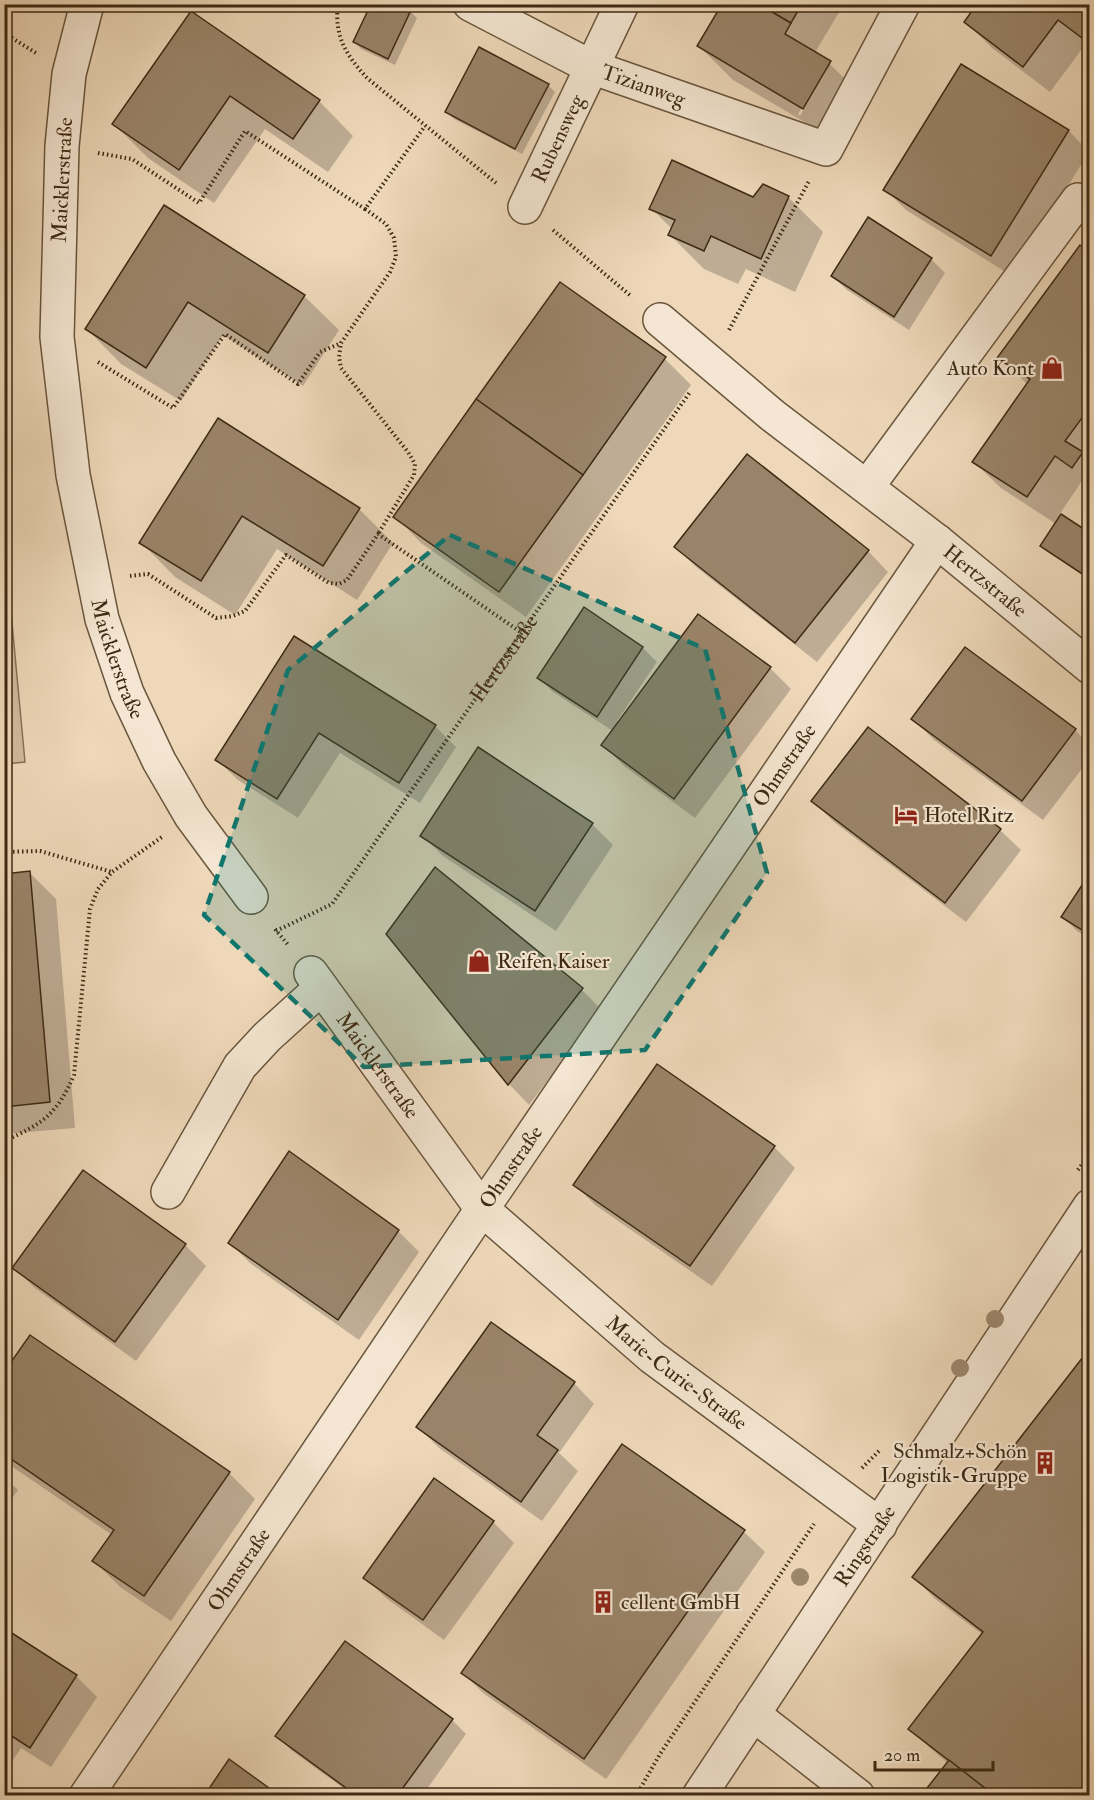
<svg xmlns="http://www.w3.org/2000/svg" width="1094" height="1800" viewBox="0 0 1094 1800" font-family="'IM FELL Double Pica',serif">
<style>
.green{fill:#d0ba9d;stroke:#877258;stroke-width:1.5}
.shadow{fill:#0003;fill-rule:evenodd}
.building{fill:#9a8469;stroke:#3e2a13;stroke-width:1.5}
.lines{fill:none;stroke-linecap:round;stroke-linejoin:round}
.minor-casing{stroke:#6a563c;stroke-width:36}
.path{stroke:#3e2a13;stroke-width:4;stroke-dasharray:1.5 3;stroke-linecap:butt}
.minor{stroke:#f4e6d2;stroke-width:33}
.tree{fill:#9d886d}
.marked{fill:#0f766e;fill-opacity:0.2;stroke:#0f766e;stroke-width:4.5;stroke-dasharray:12 8;stroke-linejoin:round}
.labels{text-anchor:middle;stroke-width:4.5;stroke-linejoin:round;paint-order:stroke}
.street-label{font-size:21px;fill:#3e2a13;stroke:#f4e6d2}
.poi-label{font-size:21px;fill:#3e2a13;stroke:#f4e6d2;text-anchor:start}
</style>
<rect width="100%" height="100%" fill="#eed8b9"/>
<filter id="stains"><feTurbulence type="fractalNoise" baseFrequency=".00333" numOctaves="4"/><feColorMatrix values="0 0 0 0 .2 0 0 0 0 .09 0 0 0 0 .02 0 0 0 .5 -.17"/></filter>
<radialGradient id="worn" r=".72"><stop offset=".6" stop-color="#630" stop-opacity="0"/><stop offset="1" stop-color="#630" stop-opacity=".3"/></radialGradient>
<!-- green -->
<path class="green" d="M5 548 25 762 5 764H4Z"/>
<!-- shadow -->
<g class="shadow">
<path d="M724 4H844L816 51 864 97 838 142 733 80 699 46ZM824 70H827L800 116 798 114Z"/>
<path d="M1090 4V49L1085 45 1050 92 992 48 966 22Z"/>
<path d="M410 11 417 18 395 65 361 49 355 42Z"/>
<path d="M191 13 319 101 353 136 328 172 265 129 214 203 148 158 114 124Z"/>
<path d="M962 66 1069 131 1089 152 1012 276 906 210 885 189Z"/>
<path d="M548 85 555 92 522 154 454 119 447 112Z"/>
<path d="M764 186 789 198 823 232 795 292 746 269 738 284 704 269 670 235 672 229 651 208 753 198Z"/>
<path d="M164 207 304 296 339 330 303 386 223 335 181 401 121 364 87 329Z"/>
<path d="M1090 254V486L1082 481 1059 515 1090 534V580L1048 552 1041 546 1056 524 1001 488 974 462 1028 385 999 357Z"/>
<path d="M931 259 945 273 909 330 847 290 832 276Z"/>
<path d="M561 284 665 359 691 385 526 617 421 543 395 516Z"/>
<path d="M219 421 359 509 393 543 357 600 277 549 235 615 175 577 141 542Z"/>
<path d="M676 547 868 551 888 572 817 662 696 567Z"/>
<path d="M295 638 435 726 456 747 420 803 340 753 298 818 238 780 217 760Z"/>
<path d="M643 648 657 662 617 721 620 723 770 668 791 689 695 818 624 766 603 745 613 731 553 692 539 678Z"/>
<path d="M913 719 1075 730 1090 745V758L1043 820 934 740Z"/>
<path d="M813 801 1000 830 1021 850 966 922 834 822Z"/>
<path d="M592 824 613 845 556 931 443 856 422 835Z"/>
<path d="M30 873 56 899 75 1128 4 1134V876Z"/>
<path d="M1090 875V939L1077 931 1063 917Z"/>
<path d="M387 933 582 990 602 1010 529 1105 509 1084Z"/>
<path d="M658 1066 774 1147 795 1168 712 1286 595 1205 575 1185Z"/>
<path d="M289 1154 398 1231 419 1252 359 1340 251 1264 230 1243Z"/>
<path d="M84 1172 185 1245 206 1266 136 1361 35 1288 14 1268Z"/>
<path d="M1090 1351 948 1763 931 1749 910 1728 983 1635 934 1598 914 1577Z"/>
<path d="M4 1374 229 1473 255 1499 171 1621 120 1587 94 1561 112 1535 4 1461Z"/>
<path d="M574 1383 594 1404 559 1453 578 1471 542 1521 439 1448 418 1427Z"/>
<path d="M622 1446 744 1532 765 1552 606 1779 483 1693 463 1673Z"/>
<path d="M4 1477 18 1490 4 1510Z"/>
<path d="M493 1522 514 1543 444 1640 386 1598 365 1578Z"/>
<path d="M4 1630 76 1676 97 1697 51 1767 21 1748 4 1773Z"/>
<path d="M452 1720 466 1734 422 1796H354L291 1750 277 1736Z"/>
</g>
<!-- building -->
<g class="building">
<path d="M371 4H400L411 10 388 59 353 42Z"/>
<path d="M722 4H759L791 23 785 34 831 61 803 109 697 46Z"/>
<path d="M759 4H802L791 23Z"/>
<path d="M977 4H1090V44L1058 20 1023 67 964 22Z"/>
<path d="M191 11 320 100 293 139 230 96 179 170 112 124Z"/>
<path d="M479 47 549 84 515 149 445 112Z"/>
<path d="M961 64 1069 130 991 256 883 190Z"/>
<path d="M672 160 753 197 763 184 789 196 761 259 711 236 704 251 668 235 675 220 649 209Z"/>
<path d="M164 205 305 295 268 353 188 302 146 368 85 329Z"/>
<path d="M868 217 932 258 894 317 831 276Z"/>
<path d="M1080 245 1090 252V407L1065 441 1083 452 1072 468 1055 456 1027 497 972 462 1030 379 997 358Z"/>
<path d="M560 282 666 357 583 475 476 399Z"/>
<path d="M476 399 583 475 499 592 393 517Z"/>
<path d="M218 418 360 508 323 566 242 516 201 581 139 543Z"/>
<path d="M747 454 869 550 795 643 674 547Z"/>
<path d="M1061 514 1090 533V579L1040 546Z"/>
<path d="M584 607 643 647 597 717 537 678Z"/>
<path d="M698 614 771 667 674 799 601 745Z"/>
<path d="M294 636 436 725 399 783 319 733 277 799 215 760Z"/>
<path d="M965 647 1076 729 1022 801 911 719Z"/>
<path d="M868 727 1001 829 945 903 811 801Z"/>
<path d="M478 747 593 823 535 911 420 836Z"/>
<path d="M435 867 583 988 508 1085 386 934Z"/>
<path d="M30 871 50 1102 4 1107V874Z"/>
<path d="M1090 873V935L1061 917Z"/>
<path d="M657 1064 775 1146 690 1266 573 1185Z"/>
<path d="M289 1151 399 1230 338 1320 228 1243Z"/>
<path d="M83 1170 186 1244 115 1342 12 1268Z"/>
<path d="M491 1322 575 1382 537 1435 558 1450 521 1502 416 1427Z"/>
<path d="M30 1335 230 1472 144 1596 92 1561 114 1530 4 1454V1372Z"/>
<path d="M1090 1348V1796H995L908 1729 983 1632 912 1577Z"/>
<path d="M622 1444 745 1530 584 1759 461 1673Z"/>
<path d="M434 1478 494 1521 423 1620 363 1578Z"/>
<path d="M4 1628 77 1675 30 1748 4 1731Z"/>
<path d="M345 1641 453 1719 397 1796H357L275 1736Z"/>
<path d="M229 1759 280 1796H204Z"/>
<path d="M949 1760 995 1796H929L924 1792Z"/>
</g>
<g class="lines">
<!-- minor casing -->
<g class="minor-casing">
<g id="minor">
<path id="s2" d="M87 4 69 74 62 146 57 337 73 475 102 619 127 693 159 761 191 816 251 897"/>
<path id="s3" d="M470 4 591 67 826 149 903 4"/>
<path id="s4" d="M525 207 622 4"/>
<path id="s5" d="M660 320 772 415 937 541 1090 667"/>
<path d="M867 487 1078 200 1090 208"/>
<path id="s6" d="M311 973 482 1209 652 1357 880 1525"/>
<path d="M168 1192 240 1066 267 1037 321 988"/>
<path d="M753 1714 858 1796"/>
<path id="s7" d="M86 1796 482 1209 937 541"/>
<path id="s8" d="M699 1796 1090 1206"/>
</g>
</g>
<!-- path -->
<g class="path">
<path d="M338 4C334 36 346 55 367 78L496 183"/>
<path d="M4 33 36 53"/>
<path d="M98 153 132 159 199 203 245 131 365 209 425 126"/>
<path d="M365 209 386 224 394 238 396 257 390 272 341 343 339 357 341 368 408 452 415 464 414 475 378 534"/>
<path d="M553 230 632 297"/>
<path d="M729 330 809 181"/>
<path d="M98 362 173 408 225 334 298 384 320 352 341 343"/>
<path d="M130 576 148 574 216 618 233 616 245 611 286 555 329 583 339 584 347 580 378 534 522 633"/>
<path d="M4 852 40 851 112 872"/>
<path d="M275 929 289 946"/>
<path id="s1" d="M276 931 332 904 690 392"/>
<path d="M4 1141C43 1124 57 1114 74 1075L90 909 98 889 112 872 162 837"/>
<path d="M1078 1170 1090 1153"/>
<path d="M862 1468 880 1450"/>
<path d="M636 1796 660 1754 814 1524"/>
</g>
<!-- minor -->
<use href="#minor" class="minor"/>
</g>
<!-- trees -->
<g class="tree">
<circle cx="995" cy="1319" r="9"/>
<circle cx="960" cy="1368" r="9"/>
<circle cx="800" cy="1577" r="9"/>
</g>
<!-- marked area -->
<path class="marked" d="M450 535 705 649 767 873 645 1050 364 1067 204 915 288 670Z"/>
<!-- icons -->
<defs>
<g id="shop-bare" transform="scale(1.8)"><path d="M-5-2.5h2.3a2.7 3.5 0 0 1 5.4 0H5L5.5 6h-11ZM-1.5-2.5h3a1.5 2.3 0 0 0-3 0Z" fill="#8f2418" stroke="#f4e6d2" stroke-width="2.5" paint-order="stroke"/></g>
<g id="hotel-bare" transform="scale(1.8)"><path d="M-6-4.5h1.5V1H6V5H4.5V3h-9V5H-6ZM-4 0a1.8 1.8 0 1 1 3.6 0ZM.5 0V-2.5h3Q6-2.5 6 0Z" fill="#8f2418" stroke="#f4e6d2" stroke-width="2.5" paint-order="stroke"/></g>
<g id="building-bare" transform="scale(1.8)"><path d="M-4-6H4V6H1V3H-1V6H-4ZM-2.5-4.3h1.7v1.8h-1.7ZM.8-4.3h1.7v1.8H.8ZM-2.5-1h1.7V.8h-1.7ZM.8-1h1.7V.8H.8Z" fill="#8f2418" stroke="#f4e6d2" stroke-width="2.5" paint-order="stroke"/></g>
</defs>
<g fill-rule="evenodd">
<use href="#shop-bare" x="1052" y="368"/>
<use href="#hotel-bare" x="906" y="815"/>
<use href="#shop-bare" x="479" y="961"/>
<use href="#building-bare" x="1045" y="1463"/>
<use href="#building-bare" x="603" y="1602"/>
</g>
<g class="labels">
<!-- street labels -->
<g class="street-label">
<text dy="7" stroke="none"><textPath href="#s3" startOffset="192">Tizianweg</textPath></text>
<text dy="7" stroke="none"><textPath href="#s4" startOffset="76">Rubensweg</textPath></text>
<text transform="translate(62 180) rotate(-87)" y="7">Maicklerstraße</text>
<text dy="7" stroke="none"><textPath href="#s5" startOffset="417">Hertzstraße</textPath></text>
<text dy="7" stroke="none"><textPath href="#s2" startOffset="664">Maicklerstraße</textPath></text>
<text dy="7" stroke="none"><textPath href="#s1" startOffset="362">Hertzstraße</textPath></text>
<text dy="7" stroke="none"><textPath href="#s7" startOffset="1245">Ohmstraße</textPath></text>
<text dy="7" stroke="none"><textPath href="#s6" startOffset="114">Maicklerstraße</textPath></text>
<text dy="7" stroke="none"><textPath href="#s7" startOffset="759">Ohmstraße</textPath></text>
<text dy="7" stroke="none"><textPath href="#s6" startOffset="546">Marie-Curie-Straße</textPath></text>
<text dy="7" stroke="none"><textPath href="#s8" startOffset="300">Ringstraße</textPath></text>
<text dy="7" stroke="none"><textPath href="#s7" startOffset="273">Ohmstraße</textPath></text>
</g>
<!-- poi labels -->
<g class="poi-label">
<text x="1034" y="375" text-anchor="end">Auto Kont</text>
<text x="924" y="822">Hotel Ritz</text>
<text x="497" y="968">Reifen Kaiser</text>
<text x="1027" y="1458" text-anchor="end">Schmalz+Schön<tspan x="1027" dy="24">Logistik-Gruppe</tspan></text>
<text x="621" y="1609">cellent GmbH</text>
</g>
</g>
<!-- margin -->
<rect width="1094" height="1800" fill="none" stroke="#eed8b9" stroke-width="24"/>
<rect x="6" y="6" width="1082" height="1788" fill="none" stroke="#3e2a13" stroke-width="3"/>
<rect x="12" y="12" width="1070" height="1776" fill="none" stroke="#3e2a13" stroke-width="1.5"/>
<!-- scale -->
<path d="M875 1761v9h118v-9" fill="none" stroke="#3e2a13" stroke-width="3"/>
<text x="884" y="1761" font-size="18" fill="#3e2a13" stroke="#f4e6d2" stroke-width="4.5" paint-order="stroke">20 m</text>
<rect width="100%" height="100%" filter="url(#stains)"/>
<rect width="100%" height="100%" fill="url(#worn)"/>
</svg>
